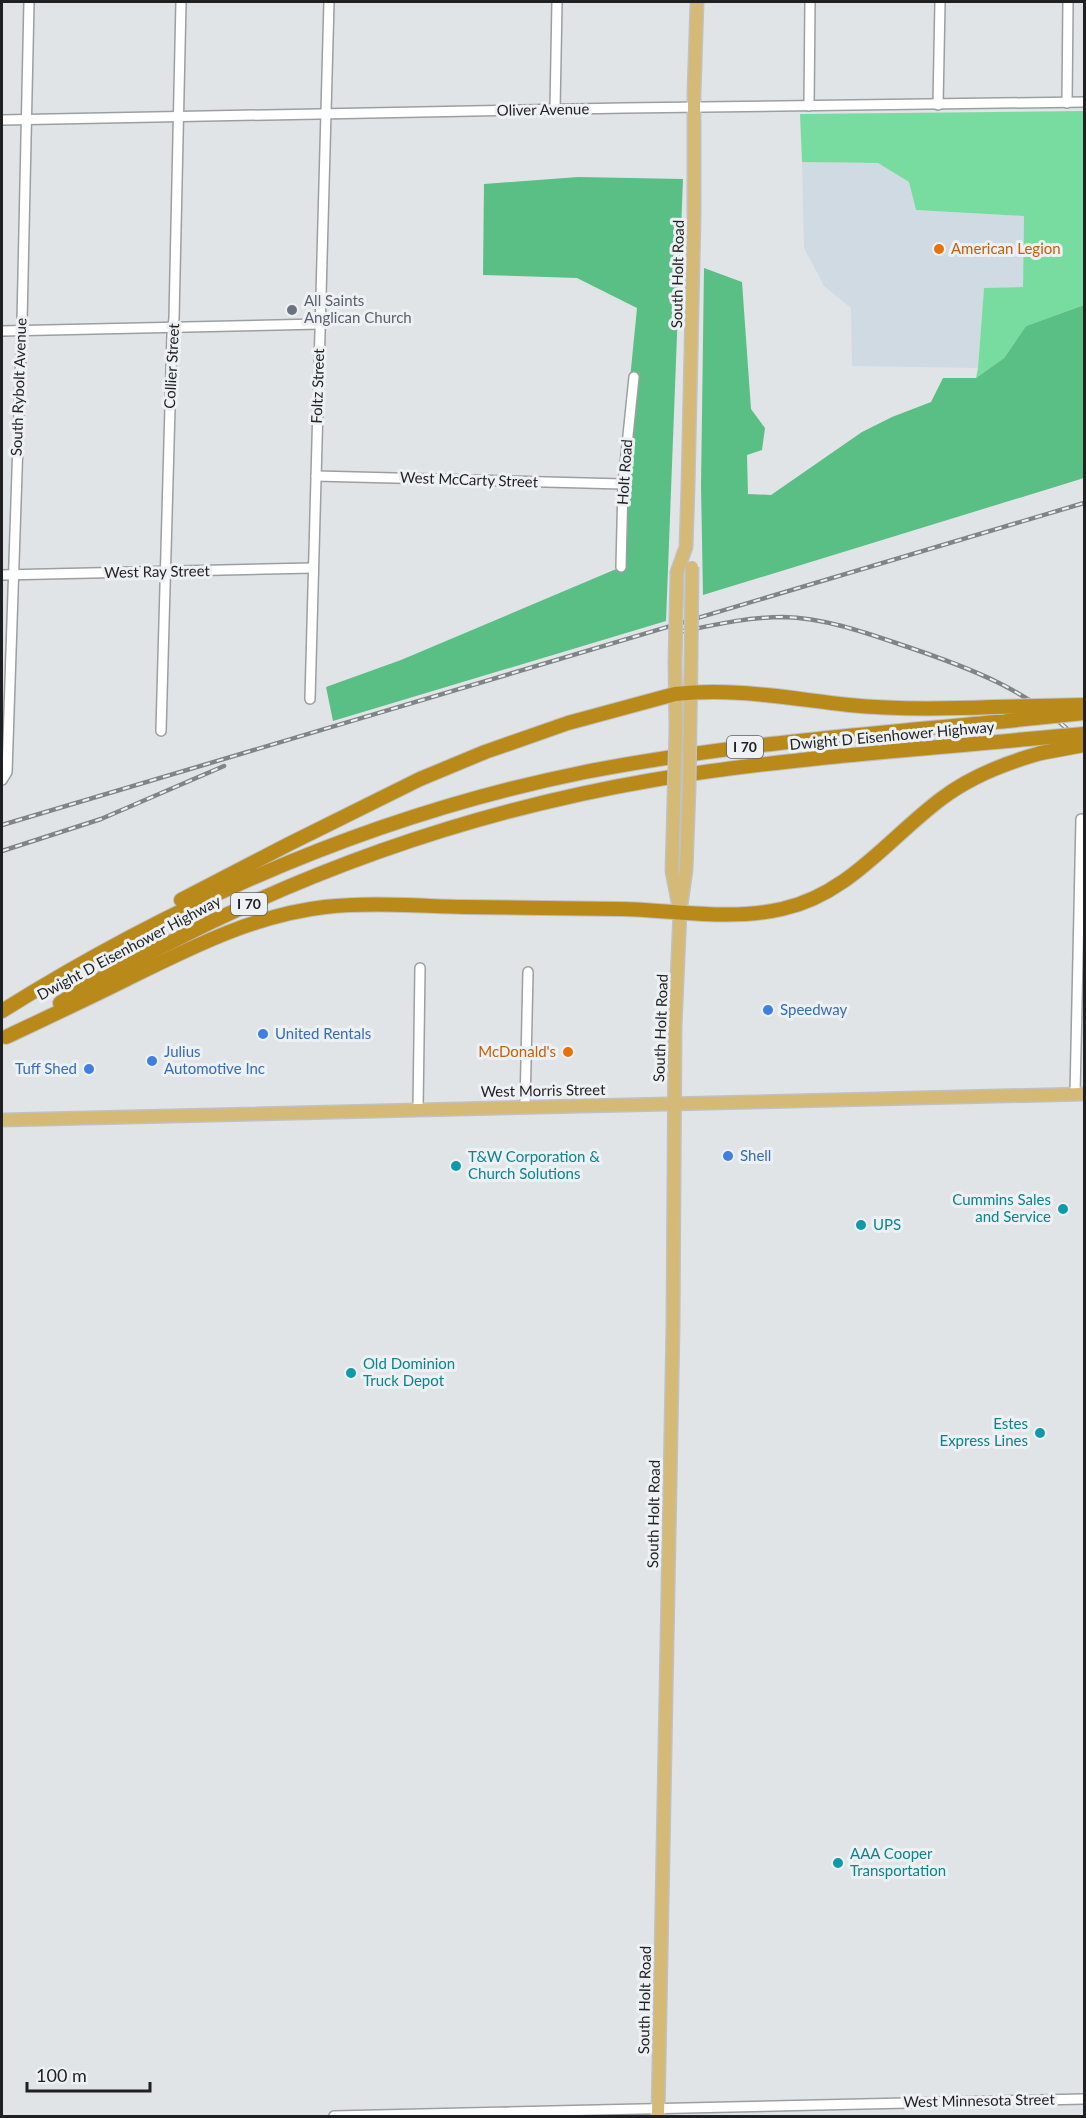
<svg xmlns="http://www.w3.org/2000/svg" width="1086" height="2118" viewBox="0 0 1086 2118" font-family="Lato,sans-serif">
<style>
.built{fill:#d0dae2}
.green{fill:#78dca1}
.forest{fill:#5abf85}
.lines{fill:none;stroke-linecap:round;stroke-linejoin:round}
.minor-casing{stroke:#9c9fa2;stroke-width:12}
.major-casing{stroke:#c0c1c1;stroke-width:15}
.highway-casing{stroke:#c0c1c1;stroke-width:16}
.minor{stroke:#fff;stroke-width:9}
.major{stroke:#d5b976;stroke-width:12}
.highway{stroke:#b98a1a;stroke-width:14}
.rail-casing{stroke:#818486;stroke-width:4.5}
.rail{stroke:#edf1f4;stroke-width:2;stroke-dasharray:7;stroke-linecap:butt}
.major-bridge-casing{stroke:#c0c1c1;stroke-width:15;stroke-linecap:butt}
.highway-bridge-casing{stroke:#c0c1c1;stroke-width:16;stroke-linecap:butt}
.major-bridge{stroke:#d5b976;stroke-width:12}
.highway-bridge{stroke:#b98a1a;stroke-width:14}
.food-dot{fill:#e8710a;stroke:#edf1f4;stroke-width:2}
.worship-dot{fill:#6b7280;stroke:#edf1f4;stroke-width:2}
.shop-dot{fill:#3f7fe0;stroke:#edf1f4;stroke-width:2}
.culture-dot{fill:#0f9aa8;stroke:#edf1f4;stroke-width:2}
.labels{text-anchor:middle;stroke-width:6;stroke-linejoin:round;paint-order:stroke}
.shield{fill:#edf1f4;stroke:#5d5f60;stroke-width:1.5}
.shield-label{font-size:14px;font-weight:bold;fill:#1f2021}
.street-label{font-size:15px;fill:#1f2021;stroke:#edf1f4}
.food-label{font-size:15px;fill:#c56008;stroke:#edf1f4;text-anchor:start}
.worship-label{font-size:15px;fill:#5b616d;stroke:#edf1f4;text-anchor:start}
.shop-label{font-size:15px;fill:#366cbe;stroke:#edf1f4;text-anchor:start}
.culture-label{font-size:15px;fill:#0d838f;stroke:#edf1f4;text-anchor:start}
</style>
<rect width="100%" height="100%" fill="#e0e4e7"/>
<!-- built -->
<path class="built" d="M802 162 878 163 909 182 916 210 1024 216 1023 288H984L978 368 852 366 851 308 824 286 804 248Z"/>
<!-- green -->
<path class="green" d="M1084 111V305L1026 326 1004 358 976 378 978 368 984 288 1023 287 1024 216 916 210 909 182 878 163 802 162 800 114Z"/>
<!-- forest -->
<g class="forest">
<path d="M578 177 683 179 666 621 333 721 326 687 401 660 621 567 620 480 637 308 577 278 483 275 484 184Z"/>
<path d="M704 268 742 282 751 409 765 428 762 450 747 455 748 494 771 495 862 432 892 417 931 402 943 378H976L1004 358 1026 326 1084 305V478L703 595 701 486Z"/>
</g>
<g class="lines">
<!-- minor casing -->
<g class="minor-casing">
<g id="minor">
<path d="M1067 103 1068 2"/>
<path d="M938 105 940 2"/>
<path d="M809 106 810 2"/>
<path d="M555 109 557 2"/>
<path d="M2 120 624 108 1084 102"/>
<path d="M2 331 320 324"/>
<path d="M316 476 623 484"/>
<path d="M621 567 623 484 634 377"/>
<path d="M2 575 313 568"/>
<path d="M310 699 329 2"/>
<path d="M161 731 172 335 174 318 181 2"/>
<path d="M2 780 7 772 22 322 29 2"/>
<path d="M1075 1094 1081 819"/>
<path d="M525 1107 528 972"/>
<path d="M418 1109 420 968"/>
<path d="M334 2116 1084 2099"/>
</g>
</g>
<!-- major casing -->
<g class="major-casing">
<g id="major">
<path d="M677 572 686 547 688 486 694 217V93L697 2"/>
<path d="M675 663 676 729"/>
<path d="M690 722 691 658"/>
<path d="M674 800 672 871 678 902"/>
<path d="M2 1120 1084 1094"/>
<path d="M658 2116 673 1326 675 1026 680 912 686 870 689 788"/>
</g>
</g>
<!-- highway casing -->
<g class="highway-casing">
<g id="highway">
<path d="M181 900 289 844 420 779 485 752 568 723 675 694C733 687 792 699 849 705 897 710 944 709 992 707"/>
<path d="M60 1003C94 981 131 962 167 944 319 865 484 809 653 780 777 759 903 751 1028 739"/>
<path d="M2 1011C181 899 376 814 585 772 724 745 866 734 1007 721"/>
<path d="M6 1037C46 1018 87 999 127 979 190 948 254 915 325 907 371 902 418 906 465 907 517 908 569 908 621 909 674 910 730 921 782 909 848 895 889 838 941 799 971 776 1005 763 1041 753"/>
</g>
</g>
<!-- minor -->
<use href="#minor" class="minor"/>
<!-- major -->
<use href="#major" class="major"/>
<!-- highway -->
<use href="#highway" class="highway"/>
<!-- rail casing -->
<g class="rail-casing">
<g id="rail">
<path d="M679 632C713 625 748 617 783 617 823 618 861 631 899 644 968 667 1035 691 1084 746"/>
<path d="M2 825 1084 503"/>
<path d="M2 851 101 819 224 766"/>
</g>
</g>
<!-- rail -->
<use href="#rail" class="rail"/>
<!-- major-bridge casing -->
<g class="major-bridge-casing">
<g id="major-bridge">
<path d="M691 658 692 567"/>
<path d="M675 663 677 572"/>
<path d="M689 788 690 722"/>
<path d="M674 800 676 729"/>
</g>
</g>
<!-- highway-bridge casing -->
<g class="highway-bridge-casing">
<g id="highway-bridge">
<path d="M992 707 1084 705"/>
<path d="M1007 721 1084 713"/>
<path d="M1028 739 1084 734"/>
<path d="M1041 753 1084 745"/>
</g>
</g>
<!-- major-bridge -->
<use href="#major-bridge" class="major-bridge"/>
<!-- highway-bridge -->
<use href="#highway-bridge" class="highway-bridge"/>
</g>
<!-- markers -->
<g class="food-dot">
<circle cx="939" cy="249" r="6"/>
<circle cx="568" cy="1052" r="6"/>
</g>
<circle class="worship-dot" cx="292" cy="310" r="6"/>
<g class="shop-dot">
<circle cx="768" cy="1010" r="6"/>
<circle cx="263" cy="1034" r="6"/>
<circle cx="152" cy="1061" r="6"/>
<circle cx="89" cy="1069" r="6"/>
<circle cx="728" cy="1156" r="6"/>
</g>
<g class="culture-dot">
<circle cx="456" cy="1166" r="6"/>
<circle cx="1063" cy="1209" r="6"/>
<circle cx="861" cy="1225" r="6"/>
<circle cx="351" cy="1373" r="6"/>
<circle cx="1040" cy="1433" r="6"/>
<circle cx="838" cy="1863" r="6"/>
</g>
<g class="labels">
<!-- shield labels -->
<g class="shield">
<rect x="727" y="736" width="36" height="22" rx="4.5"/>
<rect x="231" y="893" width="36" height="22" rx="4.5"/>
</g>
<g class="shield-label">
<text x="745" y="752">I 70</text>
<text x="249" y="909">I 70</text>
</g>
<!-- street labels -->
<g class="street-label">
<text transform="translate(543 110) rotate(-1)" y="5">Oliver Avenue</text>
<text transform="translate(678 274) rotate(-89)" y="5">South Holt Road</text>
<text transform="translate(172 366) rotate(-87)" y="5">Collier Street</text>
<text transform="translate(318 386) rotate(-88)" y="5">Foltz Street</text>
<text transform="translate(19 387) rotate(-88)" y="5">South Rybolt Avenue</text>
<text transform="translate(625 472) rotate(-86)" y="5">Holt Road</text>
<text transform="translate(469 480) rotate(2)" y="5">West McCarty Street</text>
<text transform="translate(157 572) rotate(-1)" y="5">West Ray Street</text>
<text transform="translate(892 736) rotate(-5)" y="5">Dwight D Eisenhower Highway</text>
<text transform="translate(129 948) rotate(-28)" y="5">Dwight D Eisenhower Highway</text>
<text transform="translate(661 1028) rotate(-88)" y="5">South Holt Road</text>
<text transform="translate(543 1091) rotate(-1)" y="5">West Morris Street</text>
<text transform="translate(654 1514) rotate(-89)" y="5">South Holt Road</text>
<text transform="translate(645 2000) rotate(-89)" y="5">South Holt Road</text>
<text transform="translate(979 2101) rotate(-1)" y="5">West Minnesota Street</text>
</g>
<!-- food labels -->
<g class="food-label">
<text x="951" y="254">American Legion</text>
<text x="556" y="1057" text-anchor="end">McDonald's</text>
</g>
<!-- worship labels -->
<g class="worship-label">
<text x="304" y="306">All Saints<tspan x="304" dy="17">Anglican Church</tspan></text>
</g>
<!-- shop labels -->
<g class="shop-label">
<text x="780" y="1015">Speedway</text>
<text x="275" y="1039">United Rentals</text>
<text x="164" y="1057">Julius<tspan x="164" dy="17">Automotive Inc</tspan></text>
<text x="77" y="1074" text-anchor="end">Tuff Shed</text>
<text x="740" y="1161">Shell</text>
</g>
<!-- culture labels -->
<g class="culture-label">
<text x="468" y="1162">T&amp;W Corporation &amp;<tspan x="468" dy="17">Church Solutions</tspan></text>
<text x="1051" y="1205" text-anchor="end">Cummins Sales<tspan x="1051" dy="17">and Service</tspan></text>
<text x="873" y="1230">UPS</text>
<text x="363" y="1369">Old Dominion<tspan x="363" dy="17">Truck Depot</tspan></text>
<text x="1028" y="1429" text-anchor="end">Estes<tspan x="1028" dy="17">Express Lines</tspan></text>
<text x="850" y="1859">AAA Cooper<tspan x="850" dy="17">Transportation</tspan></text>
</g>
</g>
<!-- border -->
<rect width="1086" height="2118" fill="none" stroke="#1f2021" stroke-width="6"/>
<!-- scale -->
<path d="M27 2082v9h123v-9" fill="none" stroke="#1f2021" stroke-width="3"/>
<text x="36" y="2082" font-size="18" fill="#1f2021" stroke="#edf1f4" stroke-width="4.5" paint-order="stroke">100 m</text>
</svg>
